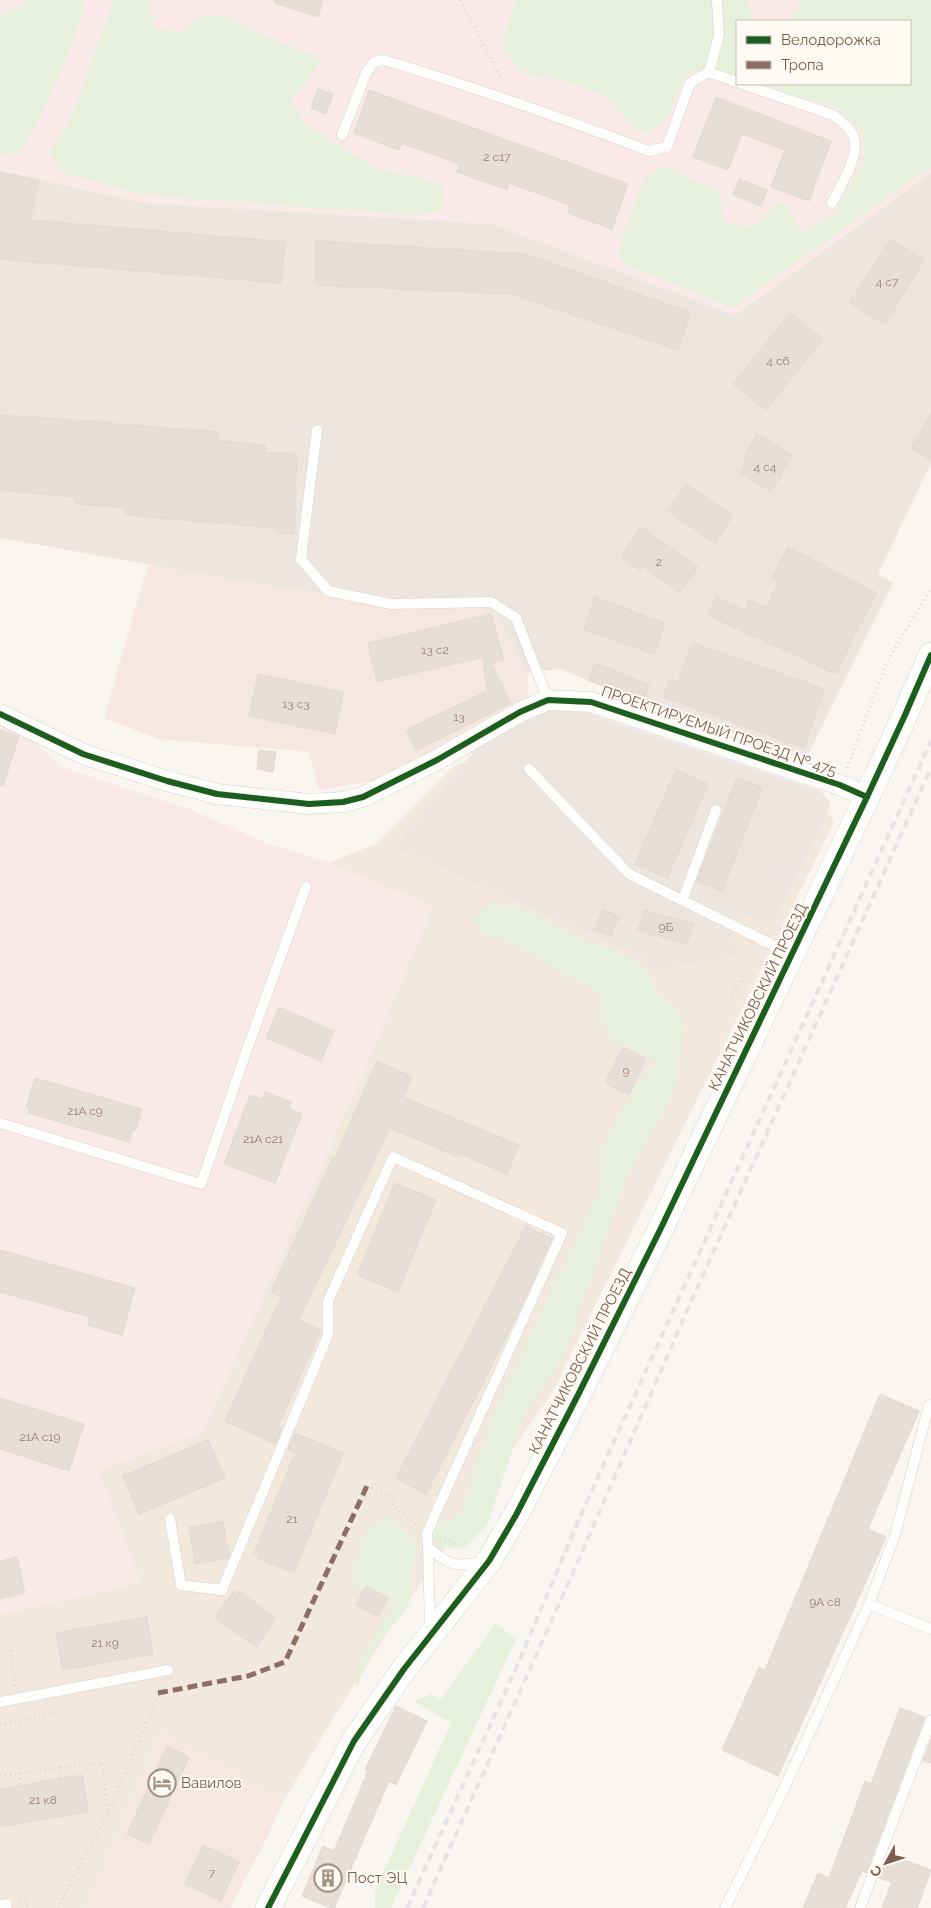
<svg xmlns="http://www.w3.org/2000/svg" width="931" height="1908" viewBox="0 0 931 1908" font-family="Raleway,sans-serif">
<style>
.residential{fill:#f2e8de}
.commercial{fill:#f6e8e1}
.industrial{fill:#ede5e0}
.medical{fill:#fae9e9;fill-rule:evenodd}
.green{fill:#e7f0db}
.building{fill:#e6ded7;stroke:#e2d8d2}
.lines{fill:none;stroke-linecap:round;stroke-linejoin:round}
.service-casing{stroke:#d7d1cb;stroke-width:11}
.minor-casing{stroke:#d7d1cb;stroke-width:21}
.tertiary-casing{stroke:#d7d1cb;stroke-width:26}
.path{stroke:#dcd5d0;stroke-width:3;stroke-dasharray:1 4;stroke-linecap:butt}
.service{stroke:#fefefd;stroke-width:10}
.minor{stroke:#fefefd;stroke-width:20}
.tertiary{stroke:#fefefd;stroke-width:25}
.rail{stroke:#e6e3e7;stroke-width:4;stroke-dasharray:8 5;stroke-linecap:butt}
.quiet{stroke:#8d6e63;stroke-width:5;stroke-dasharray:10 5;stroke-linecap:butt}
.cycleway-casing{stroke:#fffaf3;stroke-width:9}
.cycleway{stroke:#1b5e20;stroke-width:6}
.labels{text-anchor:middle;stroke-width:4;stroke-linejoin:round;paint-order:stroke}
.number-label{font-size:12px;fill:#977e72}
.street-label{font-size:15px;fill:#7a5c4d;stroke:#fffaf3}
.poi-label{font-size:15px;fill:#7a5c4d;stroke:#fffaf3;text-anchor:start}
</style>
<rect width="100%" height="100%" fill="#f9f5f0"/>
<!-- residential -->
<path class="residential" d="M0 725 24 733 61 767 194 811 263 843 329 863 377 843 454 766 550 729 821 798 834 822 553 1391 401 1612 335 1715 284 1800 160 1732 85 1908H0Z"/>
<!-- commercial -->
<g class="commercial">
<path d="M148 564 289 589 495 611 528 672V697L521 704 382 779 319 790 309 752 159 739 104 718Z"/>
<path d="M160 1732 284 1800 267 1838 230 1908H85Z"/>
</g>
<!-- industrial -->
<g class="industrial">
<path d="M0 171 144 203 493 224 735 315 931 173V463L878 574 893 583 807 756 650 706 560 669 528 672 495 611 289 589 0 538Z"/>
<path d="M576 709 821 791 831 803 779 911 773 920H760L742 915 733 937 739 955 650 970 647 959 395 847 481 743 545 710Z"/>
</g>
<!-- medical -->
<g class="medical">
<path d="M0 0H931V173L735 315 493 224 144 203 0 171ZM737 21H910V84H737Z"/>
<path d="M0 725 24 733 61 767 194 811 263 842 329 863 433 906 369 1060 202 1433 98 1471 141 1581 95 1594 0 1614Z"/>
</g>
<!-- green -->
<g class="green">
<path d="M26 0H83C81 28 69 52 58 78 46 104 35 130 19 154L0 155V15L23 6Z"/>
<path d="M114 0H151L150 2 154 28 181 32 201 16 226 15 251 30 322 59 308 81 291 101 306 123 328 139 376 168 443 184 441 211 413 215 147 195 62 173 49 151 65 129 76 105Z"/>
<path d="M516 0H749L752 16 755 21H737V80C710 70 689 58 677 94 674 103 672 112 667 119 662 125 654 129 647 133L637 129 628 121 606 97 562 80 528 74 519 69 505 51 502 40Z"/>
<path d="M802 0H931V167L733 308 624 264 618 255 624 232 644 179 653 171 663 167 673 169 692 180 715 188 720 196 723 219C754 237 757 222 778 203L788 206C794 215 795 224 802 233L830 216 837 208 861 167 864 156 862 134 855 124 838 108 749 84H910V21H788Z"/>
<path d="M490 902C503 905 519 906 531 911 546 918 560 929 575 936 601 948 655 956 655 992L680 1011 685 1029 675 1087 663 1113 629 1173 578 1313 567 1351 524 1416 487 1525 466 1547 456 1549 436 1545 430 1526 438 1520 448 1522 462 1510 492 1416 599 1191 604 1144 636 1086 655 1064 649 1056 612 1041 604 1024 598 993 591 987 563 974 528 951 508 942 483 935 474 921Z"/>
<path d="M384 1517 393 1518 418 1545 413 1564V1593L405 1611 374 1648 354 1693 362 1656 393 1606 390 1597 372 1587 351 1588 356 1558 367 1530Z"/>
<path d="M496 1623 516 1639 391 1908H375V1891L452 1721 443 1719 414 1701 431 1694 440 1700Z"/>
</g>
<!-- building -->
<g class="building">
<path d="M274 0H323L318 17 274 3Z"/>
<path d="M318 89 333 94 326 114 311 108Z"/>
<path d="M369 90 628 184 612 229 568 213 570 205 509 183 507 190 457 172 460 164 401 143 399 150 354 133Z"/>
<path d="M716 97 831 141 809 201 771 187 785 150 742 134 728 170 693 157Z"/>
<path d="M0 172 39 180 30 220 285 242 281 283 0 259Z"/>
<path d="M739 179 767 190 761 206 733 195Z"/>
<path d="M890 239 924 260 885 324 850 303Z"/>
<path d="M316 241 525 254 690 312 678 350 511 294 316 285Z"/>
<path d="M790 313 823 339 766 410 733 384Z"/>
<path d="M931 413V460L911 449Z"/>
<path d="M0 415 115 423V424L218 432 217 441 265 445V453L297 454 294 534 276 533 277 528 126 515V507L76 504 77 497 0 490Z"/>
<path d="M757 434 793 455 771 491 740 473 747 460 743 458Z"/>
<path d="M686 484 733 515 715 543 668 511Z"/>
<path d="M641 527 698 567 680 593 643 566 640 570 621 557Z"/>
<path d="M788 547 877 593 861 624 860 623 836 674 708 615 716 597 745 610 750 600 767 608 779 581 772 578Z"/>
<path d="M595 597 664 623 654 654 584 629Z"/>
<path d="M491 614 504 660 491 663 511 703 416 751 406 730 487 691 483 657 377 682 368 643Z"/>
<path d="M693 643 824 689 819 706 818 705 804 748 664 697 670 679 678 682Z"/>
<path d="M596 663 649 685 642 702 589 680Z"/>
<path d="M258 674 343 692 335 734 249 716Z"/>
<path d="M0 730 19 736 3 786 0 785Z"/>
<path d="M259 750 276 752 273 772 257 769Z"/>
<path d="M676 770 708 784 667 878 635 864Z"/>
<path d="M737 778 762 788 722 891 697 881Z"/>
<path d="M603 910 619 917 610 936 594 929Z"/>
<path d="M644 910 693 924 687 944 638 930Z"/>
<path d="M279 1007 334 1031 321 1061 266 1038Z"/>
<path d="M623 1047 646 1059 629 1095 605 1083Z"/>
<path d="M377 1061 412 1077 403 1097 519 1145 507 1174 458 1153 456 1156 390 1128 299 1320 321 1330 278 1426 282 1428 275 1444 225 1421 281 1297 271 1292 333 1157 335 1158Z"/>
<path d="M35 1078 142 1109 136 1130 133 1129 129 1142 28 1113 30 1109 26 1108Z"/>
<path d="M265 1092 291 1102 289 1109 302 1114 275 1183 224 1164 250 1095 262 1099Z"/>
<path d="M395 1183 436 1200 398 1292 357 1275Z"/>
<path d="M526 1226 552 1239 512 1326 426 1494 396 1478Z"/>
<path d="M0 1250 135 1288 122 1335 88 1325 90 1317 0 1292Z"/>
<path d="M880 1394 919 1411 868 1529 886 1537 778 1776 722 1750 759 1667 765 1670Z"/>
<path d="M0 1398 84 1424 69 1471 0 1449Z"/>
<path d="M295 1433 343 1453 294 1573 257 1558 261 1553 254 1554 295 1453 288 1449Z"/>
<path d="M208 1440 225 1478 139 1514 123 1476Z"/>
<path d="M223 1521 229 1555 228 1558 195 1564 189 1527Z"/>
<path d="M17 1557 25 1593 0 1599V1561Z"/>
<path d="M366 1586 388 1598 378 1617 356 1605Z"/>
<path d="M234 1590 236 1598 239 1591 276 1618 256 1647 215 1618Z"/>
<path d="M147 1617 153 1654 63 1670 56 1633Z"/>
<path d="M396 1706 427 1721 396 1785 389 1781 334 1908H330L302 1896 323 1846 334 1851 368 1771 365 1770Z"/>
<path d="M900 1708 925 1717 866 1873 862 1871 845 1908H803L818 1873 829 1878 865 1781 871 1784Z"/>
<path d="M931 1739V1763L923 1761Z"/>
<path d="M167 1746 189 1757 149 1844 127 1834Z"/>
<path d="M82 1775 88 1812 0 1827V1789Z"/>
<path d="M203 1845 239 1862 221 1901 185 1884Z"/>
<path d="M888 1854 931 1870 917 1908H882L892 1882 879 1878Z"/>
</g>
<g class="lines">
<!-- service casing -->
<g class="service-casing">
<g id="service">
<path d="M708 72 737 82"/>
<path d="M742 84 833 115C841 121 851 128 854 138 860 156 840 186 832 203"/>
<path d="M342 135 366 73 374 62 383 60C473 86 561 118 649 151L667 147 690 83 708 72 711 65 719 34 717 0"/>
<path d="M317 430 301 559 328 591 391 604 491 602 516 618 548 700"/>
<path d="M529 769 629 874 791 954"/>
<path d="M683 899 716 810"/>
<path d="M0 1123 201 1184 246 1052 306 887"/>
<path d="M170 1519 181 1585 222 1590 328 1335V1301L393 1157 562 1233 437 1510 427 1533 428 1547"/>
<path d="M869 1604 931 1629"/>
<path d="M430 1630 428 1547C450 1566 455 1567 483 1562"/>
<path d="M0 1702 168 1670"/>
<path d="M0 1905 7 1904"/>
<path d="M725 1908 780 1797 869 1604 895 1535 929 1405"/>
<path d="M860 1908 931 1720"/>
</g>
</g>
<!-- minor casing -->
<g class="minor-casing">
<path id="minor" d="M0 714 83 754 167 781 217 794 309 804 343 802 363 797 437 760 520 712 548 700 591 702 840 785 867 797"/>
</g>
<!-- tertiary casing -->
<g class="tertiary-casing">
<path id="tertiary" d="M268 1908 354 1741 404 1669 489 1561 516 1515 577 1397 660 1230 867 797 905 715 931 655"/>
</g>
<!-- path -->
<g class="path">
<path d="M460 0 504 84"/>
<path d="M847 768 887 662 931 588"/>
<path d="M732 994 749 970"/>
<path d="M367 1486 393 1497 394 1507 417 1525"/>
<path d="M440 1538 456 1543"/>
<path d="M10 1645 15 1686"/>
<path d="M85 1666 86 1673"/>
<path d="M0 1725 68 1711"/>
<path d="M60 1767V1779"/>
<path d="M20 1773V1786"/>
<path d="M0 1776 102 1762 108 1813"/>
<path d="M20 1903 27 1902V1908"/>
<path d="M58 1908 108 1813 162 1685"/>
</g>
<!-- service -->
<use href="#service" class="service"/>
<!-- minor -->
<use href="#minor" class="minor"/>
<!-- tertiary -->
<use href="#tertiary" class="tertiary"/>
<!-- rail -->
<g class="rail">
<path d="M407 1908 517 1666 583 1510 931 741"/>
<path d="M423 1908 576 1566 686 1313 931 768"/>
</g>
<!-- quiet -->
<path class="quiet" d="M158 1693 248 1676 285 1662 367 1486"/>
<!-- cycleway casing -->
<g class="cycleway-casing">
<g id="cycleway">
<path d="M0 714 83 754 167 781 217 794 309 804 343 802 363 797 437 760 520 712 548 700 591 702 840 785 867 797"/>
<path d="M268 1908 354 1741 404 1669 489 1561 516 1515 577 1397 660 1230 867 797 905 715 931 655"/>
</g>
</g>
<!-- cycleway -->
<use href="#cycleway" class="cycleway"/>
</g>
<!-- icons -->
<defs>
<g id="hotel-ring" transform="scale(1.4375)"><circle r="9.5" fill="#fffaf3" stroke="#a69286" stroke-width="1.5"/><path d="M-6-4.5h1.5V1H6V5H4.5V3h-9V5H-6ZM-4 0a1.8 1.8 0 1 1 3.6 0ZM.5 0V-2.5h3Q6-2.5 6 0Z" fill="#a69286"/></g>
<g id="building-ring" transform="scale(1.4375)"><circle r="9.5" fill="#fffaf3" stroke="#a69286" stroke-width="1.5"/><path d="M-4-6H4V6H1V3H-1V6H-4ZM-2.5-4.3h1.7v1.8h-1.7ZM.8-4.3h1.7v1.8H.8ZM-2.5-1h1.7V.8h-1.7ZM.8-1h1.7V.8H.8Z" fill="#a69286"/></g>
</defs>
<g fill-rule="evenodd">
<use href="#hotel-ring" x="162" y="1783"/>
<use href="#building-ring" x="328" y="1878"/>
</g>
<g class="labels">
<!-- number labels -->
<g class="number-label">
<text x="497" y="161">2 с17</text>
<text x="887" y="286">4 с7</text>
<text x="778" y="365">4 с6</text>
<text x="765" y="471">4 с4</text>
<text x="659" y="566">2</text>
<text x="435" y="654">13 с2</text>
<text x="296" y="708">13 с3</text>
<text x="459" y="721">13</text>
<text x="666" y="931">9Б</text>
<text x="626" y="1075">9</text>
<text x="85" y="1115">21А с9</text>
<text x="263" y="1143">21А с21</text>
<text x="40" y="1441">21А с19</text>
<text x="292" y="1523">21</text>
<text x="825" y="1606">9А с8</text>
<text x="105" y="1647">21 к9</text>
<text x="43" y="1804">21 к8</text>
<text x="212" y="1877">7</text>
</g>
<!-- street labels -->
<g class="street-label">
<text transform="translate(719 731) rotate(19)" y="5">ПРОЕКТИРУЕМЫЙ ПРОЕЗД № 475</text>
<text transform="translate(758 997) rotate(-64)" y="5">КАНАТЧИКОВСКИЙ ПРОЕЗД</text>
<text transform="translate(580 1361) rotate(-63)" y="5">КАНАТЧИКОВСКИЙ ПРОЕЗД</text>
</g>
<!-- poi labels -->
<g class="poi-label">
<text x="181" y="1788">Вавилов</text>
<text x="347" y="1883">Пост ЭЦ</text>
</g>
</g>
<!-- legend -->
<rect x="736" y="20" width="175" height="65" fill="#fffaf3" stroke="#cabbb1"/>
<rect x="746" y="36" width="25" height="8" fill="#1b5e20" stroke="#cabbb1"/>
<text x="781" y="45" font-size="15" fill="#7a5c4d">Велодорожка</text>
<rect x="746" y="61" width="25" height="8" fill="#8d6e63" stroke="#cabbb1"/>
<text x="781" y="70" font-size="15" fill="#7a5c4d">Тропа</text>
<!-- north arrow -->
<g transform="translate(886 1863) rotate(230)" stroke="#fffaf3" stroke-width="4" paint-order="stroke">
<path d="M0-4L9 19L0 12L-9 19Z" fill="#7a5c4d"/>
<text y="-8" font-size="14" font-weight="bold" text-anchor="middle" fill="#7a5c4d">С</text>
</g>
</svg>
